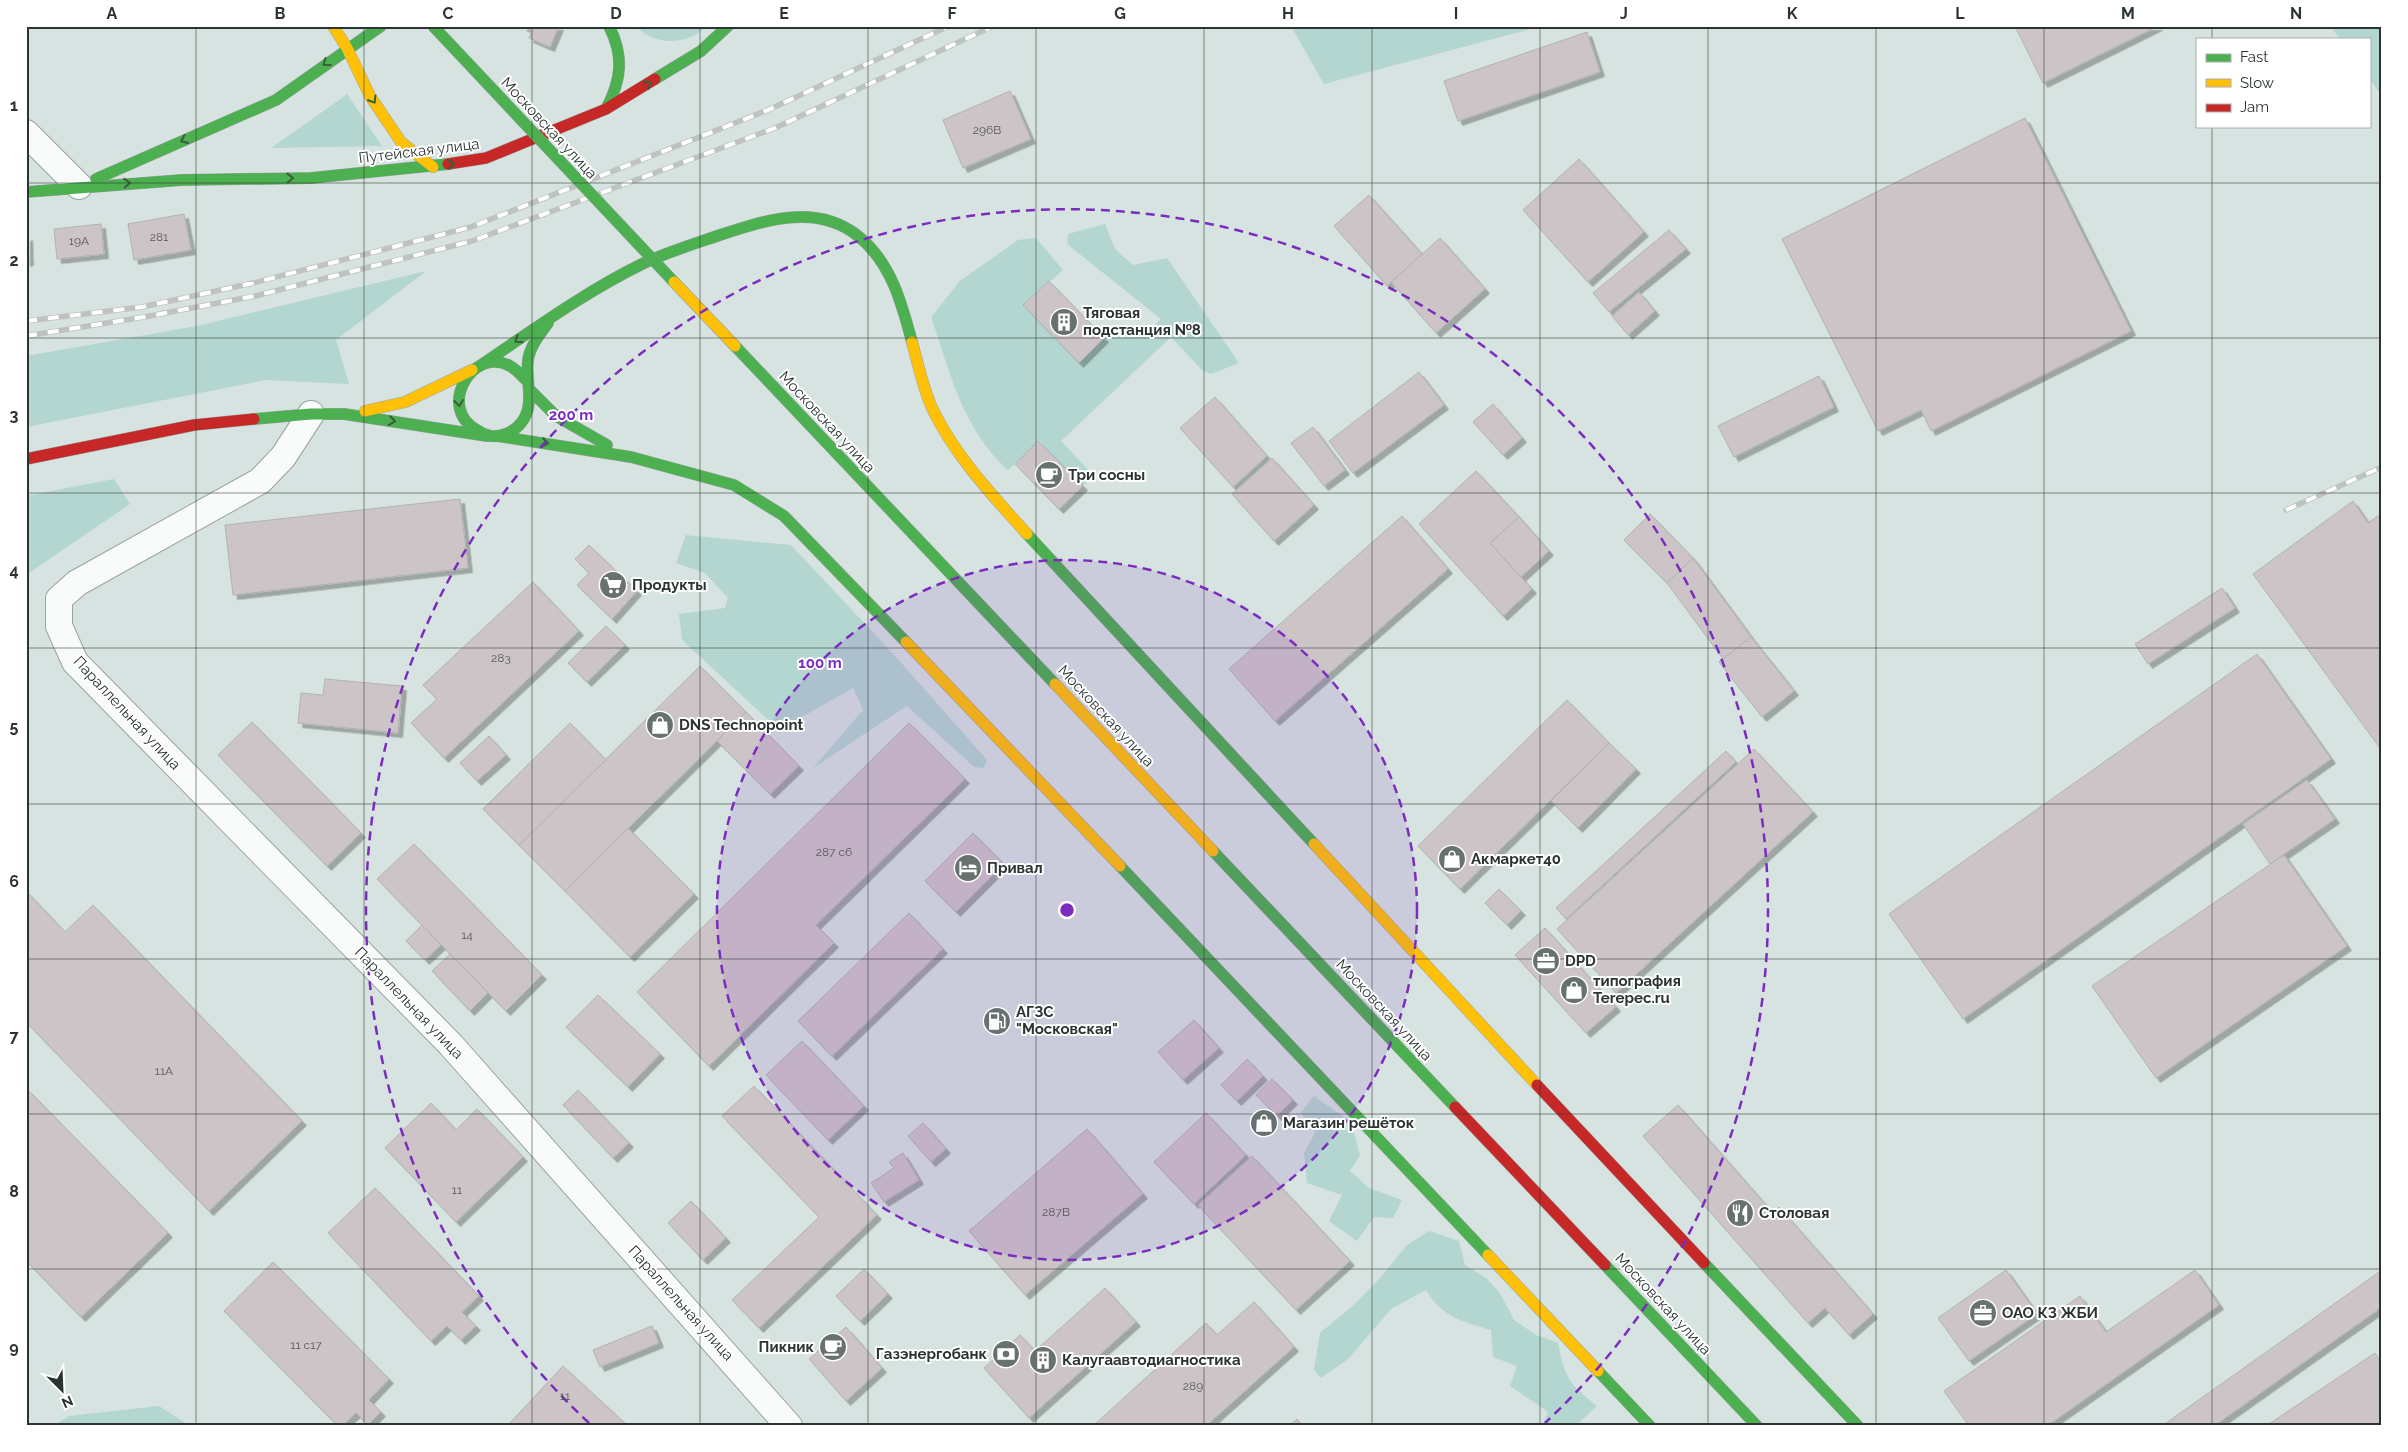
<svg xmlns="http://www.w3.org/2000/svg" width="2408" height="1452" viewBox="0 0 2408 1452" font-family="Raleway,sans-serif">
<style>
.green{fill:#b3d6d0}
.building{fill:#cdc4c8;stroke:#b0b3b2;filter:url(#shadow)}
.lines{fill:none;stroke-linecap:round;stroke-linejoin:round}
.street-casing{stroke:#9aa3a1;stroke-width:28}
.fast-casing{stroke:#9aa3a1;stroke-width:12}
.slow-casing{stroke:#9aa3a1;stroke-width:12}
.jam-casing{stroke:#9aa3a1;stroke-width:12}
.street{stroke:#f9fbfa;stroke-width:26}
.fast{stroke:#4caf50;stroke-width:11}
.slow{stroke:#ffc107;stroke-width:11}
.jam{stroke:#c62828;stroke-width:11}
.rail-casing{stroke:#bec2c1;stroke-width:5.5}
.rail{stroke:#fff;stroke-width:4;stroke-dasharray:11;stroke-linecap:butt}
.fast-bridge-casing{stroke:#8ca09c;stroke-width:12;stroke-linecap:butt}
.slow-bridge-casing{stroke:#8ca09c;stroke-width:12;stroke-linecap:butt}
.fast-bridge{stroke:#4caf50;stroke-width:11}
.slow-bridge{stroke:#ffc107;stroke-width:11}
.oneway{stroke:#375f3c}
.grid{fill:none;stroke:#2b3432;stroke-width:1;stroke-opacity:0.55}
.ring{fill:none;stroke:#7b2cbf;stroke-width:2.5;stroke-dasharray:9 6}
.labels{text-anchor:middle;stroke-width:4;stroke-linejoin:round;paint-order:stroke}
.number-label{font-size:12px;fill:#545858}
.street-label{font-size:15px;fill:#2b3432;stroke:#fff}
.poi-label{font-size:15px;font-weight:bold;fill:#2b3432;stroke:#fff;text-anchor:start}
.centre{fill:#7b2cbf;stroke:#fff;stroke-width:2.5}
.ring-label{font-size:15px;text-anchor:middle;font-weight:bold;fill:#7b2cbf;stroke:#fff;stroke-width:4;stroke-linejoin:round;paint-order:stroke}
.neatline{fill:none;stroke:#2b3432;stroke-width:2}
.grid-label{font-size:16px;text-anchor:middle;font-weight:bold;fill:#2b3432}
</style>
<defs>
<filter id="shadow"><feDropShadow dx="4.5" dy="4.5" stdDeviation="0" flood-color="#0004"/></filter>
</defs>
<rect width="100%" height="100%" fill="#d7e3e0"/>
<!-- green -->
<g class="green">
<path d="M635 26H707C687 46 655 46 635 26Z"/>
<path d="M1291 26H1542L1324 84Z"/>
<path d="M2330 26H2382V97L2369 77V39H2340Z"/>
<path d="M347 94 382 146 271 148 342 98Z"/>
<path d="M1105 224 1115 249 1133 265 1167 258 1239 363 1211 374 1203 371 1171 337 1061 441 1093 475 1083 486 1039 441 1008 470C963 430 950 372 931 317L960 281 1018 240 1036 238 1063 270 1023 305 1079 362 1104 338 1142 337 1161 319 1067 244 1068 234Z"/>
<path d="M426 271 336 340 349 384 266 380 26 427V356L197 326Z"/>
<path d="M114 479 130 504 26 575V496Z"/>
<path d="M686 535 791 545 897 658 987 760 984 768 974 767 907 706 813 768 863 710 853 688 779 730 682 640 679 614 725 608 728 598 705 573 676 563Z"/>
<path d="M1314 1096 1351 1122 1360 1155 1350 1171 1369 1188 1402 1200 1393 1218 1374 1217 1357 1241 1329 1221 1342 1195 1307 1183 1304 1153 1315 1133 1301 1112Z"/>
<path d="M1429 1231 1459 1241 1465 1265 1486 1278 1500 1293 1514 1320 1536 1335 1558 1343C1565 1378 1569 1384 1597 1406L1575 1426H1542L1548 1412 1510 1386 1517 1366 1493 1357 1491 1330C1461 1321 1443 1318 1426 1290L1391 1309 1348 1359 1321 1378 1314 1370 1320 1333 1355 1304 1380 1278 1407 1245Z"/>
<path d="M159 1406 190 1426H53L69 1416Z"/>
</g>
<!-- building -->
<g class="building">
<path d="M522 26H559L550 47 529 38 532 31Z"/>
<path d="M2015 26H2158L2043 83Z"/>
<path d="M1587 32 1600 72 1458 121 1444 81Z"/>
<path d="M1010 91 1031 139 963 168 943 120Z"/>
<path d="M2025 118 2131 331 1931 431 1921 410 1878 431 1782 239Z"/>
<path d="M1579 159 1644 232 1588 282 1523 210Z"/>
<path d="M1369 195 1422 254 1387 286 1334 226Z"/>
<path d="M184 214 191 250 134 260 128 224Z"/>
<path d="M101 224 104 254 57 259 54 229Z"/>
<path d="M1669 230 1686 249 1609 312 1593 293Z"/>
<path d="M28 236 29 261 26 262V237Z"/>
<path d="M1440 238 1485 289 1436 333 1391 282Z"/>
<path d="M1049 281 1104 338 1079 363 1023 305Z"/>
<path d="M1639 292 1655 311 1628 335 1612 316Z"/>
<path d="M1419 372 1444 405 1353 473 1329 441Z"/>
<path d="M1819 376 1834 407 1734 457 1718 426Z"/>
<path d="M1215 397 1267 456 1233 487 1180 428Z"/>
<path d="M1493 404 1522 438 1503 455 1473 422Z"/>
<path d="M1313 427 1345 470 1324 486 1291 443Z"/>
<path d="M1038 441 1083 486 1059 509 1015 464Z"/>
<path d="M1272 458 1314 505 1274 541 1232 494Z"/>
<path d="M1476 471 1519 517 1490 543 1532 589 1503 616 1419 524Z"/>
<path d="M460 499 468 568 233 595 225 525Z"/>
<path d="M2353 501 2368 523 2382 513V751L2253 574Z"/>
<path d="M1650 514 1693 558 1667 583 1624 540Z"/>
<path d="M1402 516 1448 569 1275 721 1229 669Z"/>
<path d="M1519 517 1549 551 1521 577 1490 543Z"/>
<path d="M589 545 637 591 612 619 577 585 589 573 575 559Z"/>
<path d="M1693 558 1751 637 1723 659 1667 583Z"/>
<path d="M533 582 579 631 444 758 411 723 437 699 423 685Z"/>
<path d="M2222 588 2235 608 2148 664 2135 644Z"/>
<path d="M606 626 625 645 587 682 568 663Z"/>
<path d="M1751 637 1794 691 1762 717 1719 662Z"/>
<path d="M2257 654 2331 759 1963 1019 1889 914Z"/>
<path d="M700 666 746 712 565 891 519 845Z"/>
<path d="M325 679 402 686 398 733 298 723 301 693 323 695Z"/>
<path d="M1567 700 1609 743 1460 889 1418 846Z"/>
<path d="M746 712 799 766 770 794 717 741Z"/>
<path d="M252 722 361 833 327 866 218 755Z"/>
<path d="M570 723 606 760 519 845 483 809Z"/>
<path d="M909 723 965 779 816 925 834 943 709 1066 637 992Z"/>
<path d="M489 736 506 755 477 781 460 763Z"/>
<path d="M1609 743 1636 769 1578 828 1551 801Z"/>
<path d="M1754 749 1813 812 1616 993 1557 929Z"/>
<path d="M1726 751 1736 762 1566 919 1556 908Z"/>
<path d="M2307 780 2335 819 2270 864 2243 824Z"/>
<path d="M628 828 694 894 630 957 565 891Z"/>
<path d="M973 833 1004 864 956 912 925 881Z"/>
<path d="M414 844 542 975 506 1011 377 879Z"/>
<path d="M2284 855 2347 946 2156 1078 2092 986Z"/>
<path d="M1499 889 1521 911 1507 925 1485 903Z"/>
<path d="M26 891 65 932 93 905 302 1121 209 1211 26 1022Z"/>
<path d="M909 913 943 949 832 1056 798 1021Z"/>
<path d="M422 925 441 945 425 960 406 941Z"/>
<path d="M1545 928 1616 1007 1586 1033 1515 955Z"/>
<path d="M450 954 488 993 470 1011 432 971Z"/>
<path d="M598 995 660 1054 628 1087 566 1027Z"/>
<path d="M1194 1020 1219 1048 1183 1080 1158 1052Z"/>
<path d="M802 1041 864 1106 828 1140 766 1075Z"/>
<path d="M1247 1059 1263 1076 1237 1101 1221 1085Z"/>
<path d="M1272 1079 1293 1100 1277 1116 1256 1095Z"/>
<path d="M754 1086 877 1215 759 1328 732 1300 819 1217 722 1116Z"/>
<path d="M27 1089 168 1233 81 1317 26 1261Z"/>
<path d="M578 1090 629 1143 613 1158 563 1105Z"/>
<path d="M431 1103 456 1130 477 1109 523 1157 456 1222 385 1148Z"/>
<path d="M1678 1105 1773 1213 1779 1207 1873 1314 1849 1335 1825 1308 1808 1323 1643 1136Z"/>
<path d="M1206 1113 1246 1155 1194 1204 1154 1162Z"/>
<path d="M923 1123 946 1149 931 1162 908 1136Z"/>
<path d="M1087 1129 1143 1194 1025 1295 969 1231Z"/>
<path d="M903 1153 919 1180 884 1202 871 1183 894 1168 889 1162Z"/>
<path d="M1252 1156 1350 1261 1296 1310 1198 1205Z"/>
<path d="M375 1188 479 1296 462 1312 476 1326 461 1340 447 1326 431 1341 328 1233Z"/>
<path d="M691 1201 726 1238 703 1260 668 1223Z"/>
<path d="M273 1262 389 1379 369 1400 381 1412 368 1425 356 1413 342 1426H338L224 1311Z"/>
<path d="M864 1269 888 1294 860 1321 836 1296Z"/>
<path d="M2006 1270 2037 1314 1969 1361 1938 1318Z"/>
<path d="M2195 1270 2219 1305 2047 1426H1969L1944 1391 2080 1296 2106 1332Z"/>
<path d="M2382 1270V1307L2214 1426H2162Z"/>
<path d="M1105 1288 1136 1322 1029 1418 984 1368 1020 1335 1035 1351Z"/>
<path d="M1254 1302 1294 1347 1206 1426H1093L1206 1323 1217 1335Z"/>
<path d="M652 1326 659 1343 600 1367 593 1350Z"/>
<path d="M846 1327 882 1368 846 1401 809 1359Z"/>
<path d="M2375 1353 2382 1363V1426H2266Z"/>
<path d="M563 1366 628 1426H507Z"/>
<path d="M1297 1419 1303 1426H1289Z"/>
</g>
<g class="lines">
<!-- street casing -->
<g class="street-casing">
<g id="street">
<path d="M26 133 79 186"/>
<path d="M311 414 283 457 260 481 77 583 59 599V626L75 662 451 1045 789 1426"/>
</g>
</g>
<!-- fast casing -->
<g class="fast-casing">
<g id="fast">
<path d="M655 79 701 51 728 26"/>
<path d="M606 109C622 79 624 56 609 26"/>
<path d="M96 179 276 100 381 26"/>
<path d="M26 192 182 180 311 178 448 164"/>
<path d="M735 346 1055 684"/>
<path d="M481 365C533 330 585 292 642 264 667 252 694 244 720 235 765 220 817 203 858 236 891 262 902 304 912 342"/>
<path d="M527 381C522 376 516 369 510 366 473 345 436 408 477 430 481 433 485 435 491 436 502 437 514 432 521 423 536 405 525 381 528 360 530 346 540 334 548 323"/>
<path d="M531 391 556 416 607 445"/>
<path d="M254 419 311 414H344L487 436"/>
<path d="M497 436 631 457 734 485 784 516 906 642"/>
<path d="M1027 534 1314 844"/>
<path d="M1213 851 1455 1107"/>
<path d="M1120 866 1488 1255"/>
<path d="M1704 1263 1858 1426"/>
<path d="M1605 1265 1757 1426"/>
<path d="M1598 1371 1650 1426"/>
</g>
</g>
<!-- slow casing -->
<g class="slow-casing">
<g id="slow">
<path d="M333 26 347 48 370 96 401 142 433 167"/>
<path d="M912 342C918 364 923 388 932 408 955 456 992 495 1027 534"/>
<path d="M365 411 405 402 472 370"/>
<path d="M906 642 1120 866"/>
<path d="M1055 684 1213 851"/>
<path d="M1314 844 1537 1085"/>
<path d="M1488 1255 1598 1371"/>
</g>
</g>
<!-- jam casing -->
<g class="jam-casing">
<g id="jam">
<path d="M448 164 486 158 606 109 655 79"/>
<path d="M26 459 194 425 254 419"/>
<path d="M1537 1085 1704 1263"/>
<path d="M1455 1107 1605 1265"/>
</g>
</g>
<!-- street -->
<use href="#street" class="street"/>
<!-- fast -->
<use href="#fast" class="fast"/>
<!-- slow -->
<use href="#slow" class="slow"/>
<!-- jam -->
<use href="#jam" class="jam"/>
<!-- rail casing -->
<g class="rail-casing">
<g id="rail">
<path d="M26 321 142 307 253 283 471 227 768 110 949 26"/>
<path d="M26 336 144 317 255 296 472 241 775 128 993 26"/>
<path d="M2286 510 2382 467"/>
</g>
</g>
<!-- rail -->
<use href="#rail" class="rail"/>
<!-- fast-bridge casing -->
<g class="fast-bridge-casing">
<path id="fast-bridge" d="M433 26 674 282"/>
</g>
<!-- slow-bridge casing -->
<g class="slow-bridge-casing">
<path id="slow-bridge" d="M674 282 735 346"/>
</g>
<!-- fast-bridge -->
<use href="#fast-bridge" class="fast-bridge"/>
<!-- slow-bridge -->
<use href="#slow-bridge" class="slow-bridge"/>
</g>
<!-- one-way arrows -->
<defs><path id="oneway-chevron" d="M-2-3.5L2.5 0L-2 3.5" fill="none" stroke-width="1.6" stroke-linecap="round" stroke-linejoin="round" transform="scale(1.25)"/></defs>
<g class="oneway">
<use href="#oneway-chevron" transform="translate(326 63) rotate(144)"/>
<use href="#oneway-chevron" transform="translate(648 84) rotate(-31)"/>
<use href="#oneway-chevron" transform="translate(373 100) rotate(58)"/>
<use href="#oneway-chevron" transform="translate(184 140) rotate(156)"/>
<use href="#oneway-chevron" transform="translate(451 164) rotate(-9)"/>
<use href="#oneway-chevron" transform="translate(290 178) rotate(-1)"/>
<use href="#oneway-chevron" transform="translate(127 183) rotate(-4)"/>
<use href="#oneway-chevron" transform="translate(518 340) rotate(145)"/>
<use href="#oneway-chevron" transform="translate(459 403) rotate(83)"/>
<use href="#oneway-chevron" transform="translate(392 421) rotate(9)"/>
<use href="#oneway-chevron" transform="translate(545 443) rotate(9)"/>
</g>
<!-- grid -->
<path class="grid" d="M196 26V1426M364 26V1426M532 26V1426M700 26V1426M868 26V1426M1036 26V1426M1204 26V1426M1372 26V1426M1540 26V1426M1708 26V1426M1876 26V1426M2044 26V1426M2212 26V39M2212 126V1426M26 183H2382M26 338H2382M26 493H2382M26 648H2382M26 804H2382M26 959H2382M26 1114H2382M26 1269H2382"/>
<!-- distance rings -->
<circle cx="1067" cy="910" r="350" fill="#7b2cbf" fill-opacity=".12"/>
<g class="ring">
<circle cx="1067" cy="910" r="350"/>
<path d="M589 1423A701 701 0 1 1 1545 1423"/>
</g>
<!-- icons -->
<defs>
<g id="building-disc" transform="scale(1.4375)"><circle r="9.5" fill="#67716f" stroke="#fff"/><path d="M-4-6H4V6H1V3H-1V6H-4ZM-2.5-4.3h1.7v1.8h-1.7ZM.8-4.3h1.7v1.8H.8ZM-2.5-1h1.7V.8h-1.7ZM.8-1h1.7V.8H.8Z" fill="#fff"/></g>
<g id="cafe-disc" transform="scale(1.4375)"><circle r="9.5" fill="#67716f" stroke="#fff"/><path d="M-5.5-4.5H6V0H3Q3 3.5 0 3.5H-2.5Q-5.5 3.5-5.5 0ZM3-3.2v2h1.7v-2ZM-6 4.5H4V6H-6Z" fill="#fff"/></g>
<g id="supermarket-disc" transform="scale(1.4375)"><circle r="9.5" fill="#67716f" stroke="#fff"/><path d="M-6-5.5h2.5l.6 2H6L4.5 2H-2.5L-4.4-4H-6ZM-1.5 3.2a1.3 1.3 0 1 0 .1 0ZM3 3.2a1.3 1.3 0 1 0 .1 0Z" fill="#fff"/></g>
<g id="shop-disc" transform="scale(1.4375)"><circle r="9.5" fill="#67716f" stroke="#fff"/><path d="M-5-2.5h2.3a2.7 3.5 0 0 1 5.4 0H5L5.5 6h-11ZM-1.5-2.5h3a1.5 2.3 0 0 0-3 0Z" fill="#fff"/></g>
<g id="hotel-disc" transform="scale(1.4375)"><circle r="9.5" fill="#67716f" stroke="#fff"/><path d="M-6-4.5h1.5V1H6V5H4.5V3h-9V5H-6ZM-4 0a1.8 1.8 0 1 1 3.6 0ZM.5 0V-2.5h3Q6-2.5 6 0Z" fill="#fff"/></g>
<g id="office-disc" transform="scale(1.4375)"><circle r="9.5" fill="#67716f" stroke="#fff"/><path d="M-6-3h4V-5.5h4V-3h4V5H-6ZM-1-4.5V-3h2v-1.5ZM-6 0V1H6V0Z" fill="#fff"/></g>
<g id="fuel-disc" transform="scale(1.4375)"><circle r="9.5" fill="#67716f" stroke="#fff"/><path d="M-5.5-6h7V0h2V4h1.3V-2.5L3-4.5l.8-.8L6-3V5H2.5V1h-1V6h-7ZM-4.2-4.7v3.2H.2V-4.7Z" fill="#fff"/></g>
<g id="restaurant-disc" transform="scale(1.4375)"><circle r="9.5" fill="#67716f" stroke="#fff"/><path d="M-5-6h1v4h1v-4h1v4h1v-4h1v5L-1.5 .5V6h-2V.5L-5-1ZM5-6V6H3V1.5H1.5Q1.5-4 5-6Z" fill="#fff"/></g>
<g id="bank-disc" transform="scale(1.4375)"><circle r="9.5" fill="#67716f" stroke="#fff"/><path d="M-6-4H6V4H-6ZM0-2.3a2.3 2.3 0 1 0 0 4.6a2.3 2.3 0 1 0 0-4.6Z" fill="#fff"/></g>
</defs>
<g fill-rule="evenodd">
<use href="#building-disc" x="1064" y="322"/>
<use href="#cafe-disc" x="1049" y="475"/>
<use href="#supermarket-disc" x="613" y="585"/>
<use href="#shop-disc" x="660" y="725"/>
<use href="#shop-disc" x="1452" y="859"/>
<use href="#hotel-disc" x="968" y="868"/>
<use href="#office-disc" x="1546" y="961"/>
<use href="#shop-disc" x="1574" y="990"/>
<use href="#fuel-disc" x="997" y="1021"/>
<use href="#shop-disc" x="1264" y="1123"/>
<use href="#restaurant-disc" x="1740" y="1213"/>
<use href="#office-disc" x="1983" y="1313"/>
<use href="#cafe-disc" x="833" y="1347"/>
<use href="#bank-disc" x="1006" y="1354"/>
<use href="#building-disc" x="1043" y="1360"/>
</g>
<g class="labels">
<!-- number labels -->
<g class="number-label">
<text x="987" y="134">296В</text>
<text x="159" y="241">281</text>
<text x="79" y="245">19А</text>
<text x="501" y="662">283</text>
<text x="834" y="856">287 с6</text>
<text x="467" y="939">14</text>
<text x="164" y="1075">11А</text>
<text x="457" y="1194">11</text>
<text x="1056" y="1216">287В</text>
<text x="306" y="1349">11 с17</text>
<text x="1193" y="1390">289</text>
<text x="565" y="1400">11</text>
</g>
<!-- street labels -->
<g class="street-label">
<text transform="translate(549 128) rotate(47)" y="5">Московская улица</text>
<text transform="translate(419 151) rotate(-7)" y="5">Путейская улица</text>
<text transform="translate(827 422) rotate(47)" y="5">Московская улица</text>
<text transform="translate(127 713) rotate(47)" y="5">Параллельная улица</text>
<text transform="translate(1106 716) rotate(47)" y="5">Московская улица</text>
<text transform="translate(409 1003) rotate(46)" y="5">Параллельная улица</text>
<text transform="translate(1384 1010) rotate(47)" y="5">Московская улица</text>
<text transform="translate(681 1303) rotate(48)" y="5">Параллельная улица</text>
<text transform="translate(1663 1304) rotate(47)" y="5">Московская улица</text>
</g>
<!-- poi labels -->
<g class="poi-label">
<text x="1083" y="318">Тяговая<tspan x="1083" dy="17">подстанция №8</tspan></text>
<text x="1068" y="480">Три сосны</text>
<text x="632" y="590">Продукты</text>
<text x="679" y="730">DNS Technopoint</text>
<text x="1471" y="864">Акмаркет40</text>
<text x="987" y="873">Привал</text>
<text x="1565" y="966">DPD</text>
<text x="1593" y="986">типография<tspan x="1593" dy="17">Terepec.ru</tspan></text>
<text x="1016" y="1017">АГЗС<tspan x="1016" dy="17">"Московская"</tspan></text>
<text x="1283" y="1128">Магазин решёток</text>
<text x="1759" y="1218">Столовая</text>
<text x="2002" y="1318">ОАО КЗ ЖБИ</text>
<text x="814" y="1352" text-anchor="end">Пикник</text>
<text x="987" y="1359" text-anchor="end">Газэнергобанк</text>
<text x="1062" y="1365">Калугаавтодиагностика</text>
</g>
</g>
<circle cx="1067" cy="910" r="8" class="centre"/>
<g class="ring-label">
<text x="571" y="420">200 m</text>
<text x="820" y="668">100 m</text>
</g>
<!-- border -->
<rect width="2408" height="1452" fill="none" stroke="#ffffff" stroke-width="55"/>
<!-- legend -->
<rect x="2196" y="38" width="175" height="90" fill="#ffffff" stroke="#aaaead"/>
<rect x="2206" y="54" width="25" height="8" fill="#4caf50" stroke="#aaaead"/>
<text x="2240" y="62" font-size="15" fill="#2b3432">Fast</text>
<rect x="2206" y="79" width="25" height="8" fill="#ffc107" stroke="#aaaead"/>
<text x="2240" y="88" font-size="15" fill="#2b3432">Slow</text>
<rect x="2206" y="104" width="25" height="8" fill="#c62828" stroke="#aaaead"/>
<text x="2240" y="112" font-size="15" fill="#2b3432">Jam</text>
<!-- north arrow -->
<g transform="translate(62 1390) rotate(156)" stroke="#ffffff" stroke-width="4" paint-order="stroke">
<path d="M0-4L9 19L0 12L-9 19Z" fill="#2b3432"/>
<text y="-8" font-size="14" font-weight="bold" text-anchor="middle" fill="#2b3432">N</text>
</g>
<rect x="28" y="28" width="2352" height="1396" class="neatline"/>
<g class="grid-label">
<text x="112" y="19">A</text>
<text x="280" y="19">B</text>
<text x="448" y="19">C</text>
<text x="616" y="19">D</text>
<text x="784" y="19">E</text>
<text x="952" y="19">F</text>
<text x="1120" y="19">G</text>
<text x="1288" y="19">H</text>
<text x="1456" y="19">I</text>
<text x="1624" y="19">J</text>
<text x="1792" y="19">K</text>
<text x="1960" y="19">L</text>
<text x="2128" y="19">M</text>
<text x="2296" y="19">N</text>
<text x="14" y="111">1</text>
<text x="14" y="266">2</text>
<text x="14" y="421">3</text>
<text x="14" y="576">4</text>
<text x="14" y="732">5</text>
<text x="14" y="887">6</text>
<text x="14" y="1042">7</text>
<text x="14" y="1197">8</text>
<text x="14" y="1353">9</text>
</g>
</svg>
